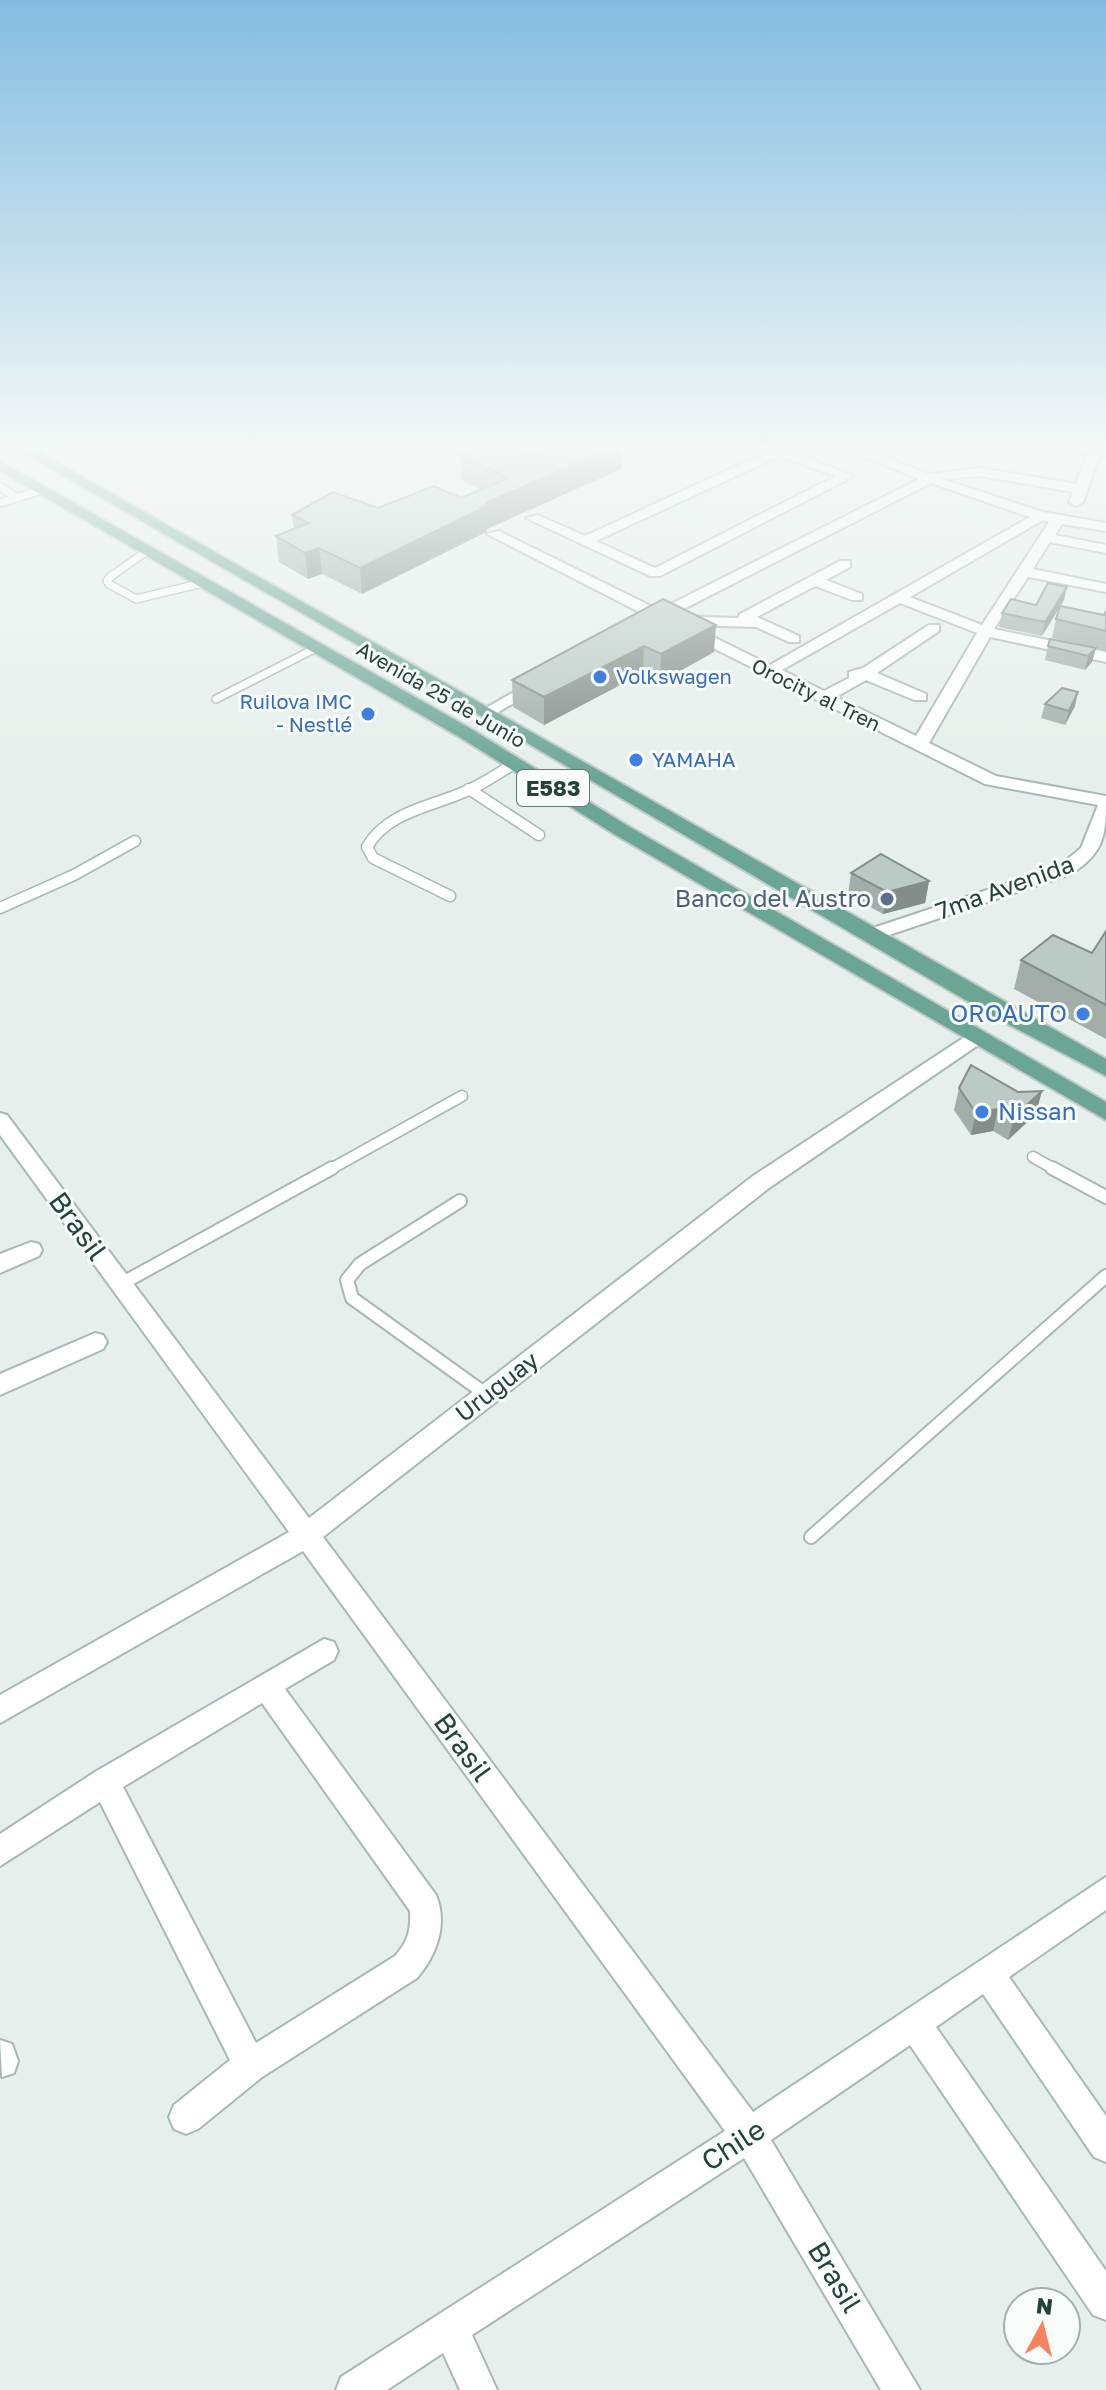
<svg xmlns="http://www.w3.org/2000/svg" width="1106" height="2390" viewBox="0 0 1106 2390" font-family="'Golos Text',sans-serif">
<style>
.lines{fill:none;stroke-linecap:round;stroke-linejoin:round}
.lane-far2-casing{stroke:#a8b8b2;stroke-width:10}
.lane-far1-casing{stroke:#a8b8b2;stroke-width:13}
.lane-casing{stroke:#a8b8b2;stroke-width:16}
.street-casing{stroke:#a8b8b2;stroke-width:4}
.primary-casing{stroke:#c2cac8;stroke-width:4}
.lane-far2{stroke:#fff;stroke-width:7}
.lane-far1{stroke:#fff;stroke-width:10}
.lane{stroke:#fff;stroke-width:12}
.street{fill:#fff;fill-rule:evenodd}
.primary{fill:#6aa596;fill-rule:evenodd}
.wall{fill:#a1aea9}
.shaded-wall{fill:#838d89}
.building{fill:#bbcac4;stroke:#838d89;stroke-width:2}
.shop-dot{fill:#3f7fe0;stroke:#f7fbf9;stroke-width:3}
.service-dot{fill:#5c6f8a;stroke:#f7fbf9;stroke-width:3}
.labels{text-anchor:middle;stroke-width:6;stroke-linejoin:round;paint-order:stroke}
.far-shop-label{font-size:20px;fill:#366cbe;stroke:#f7fbf9;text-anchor:start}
.far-street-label{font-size:20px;fill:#24423a;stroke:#f7fbf9}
.shield{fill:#f7fbf9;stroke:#637a73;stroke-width:2}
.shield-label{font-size:22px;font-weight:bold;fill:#24423a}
.street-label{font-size:24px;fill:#24423a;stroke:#f7fbf9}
.service-label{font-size:24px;fill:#4e5e75;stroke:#f7fbf9;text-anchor:end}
.shop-label{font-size:24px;fill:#366cbe;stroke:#f7fbf9;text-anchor:end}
.near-street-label{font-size:28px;fill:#24423a;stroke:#f7fbf9}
</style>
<rect width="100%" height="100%" fill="#e6efeb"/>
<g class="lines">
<!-- lane-far2 casing -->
<g class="lane-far2-casing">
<g id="lane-far2">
<path d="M0 487 18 498"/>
<path d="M0 503 42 490"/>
<path d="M147 551 110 577 107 581 109 584 136 599 203 583"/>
<path d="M216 699 316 648"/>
</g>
</g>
<!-- lane-far1 casing -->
<g class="lane-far1-casing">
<g id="lane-far1">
<path d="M469 789 539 835"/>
<path d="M450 896 373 858 367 847C387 812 430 807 464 792 482 785 498 773 514 764"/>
<path d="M0 908 74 875 135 841"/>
<path d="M1033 1157 1056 1170"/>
<path d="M329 1170 462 1096"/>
</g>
</g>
<!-- lane casing -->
<g class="lane-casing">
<g id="lane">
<path d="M1052 1168 1106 1197"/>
<path d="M460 1201 360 1264 347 1280 352 1298 487 1395"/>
<path d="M121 1284 332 1168"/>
<path d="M811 1537 1106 1276"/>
</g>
</g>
<!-- street casing -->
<g class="street-casing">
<g id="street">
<path d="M778 447 854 476 660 576H650L526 518 538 515 585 536ZM779 456 836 476 655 568 596 541Z"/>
<path d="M840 447H858L929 474 980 468 1076 484 1087 454 1060 447 1106 448V456L1100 455 1083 502 1076 506 1069 502 1073 492 980 476 942 479 1043 512 1106 523V531L1062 524 1055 535 1106 545V553L1050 542 1033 569 1106 584V592L1028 577 994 629 1106 652V662L990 637 929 743 996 776 1106 796C1106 833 1106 852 1071 874L871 941 864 939 862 935 864 931 1059 866 1081 848 1098 805 985 784 659 621 647 622 645 619 647 616 487 534 499 531 659 610 919 479ZM931 483 1030 517 770 665 689 625 756 627 789 642H799V636L757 617 815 586 852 600H862V594L826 580 850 567V561H840L740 614 738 618 670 616ZM1043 520 1049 522 982 625 910 597ZM900 603 977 633 916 736 836 697 866 680 914 700H926V694L877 673 939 631V625H929L863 668 849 672V678L824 691 782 670Z"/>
<path d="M538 678 544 680V686L493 715H481L479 712Z"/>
<path d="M977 1029 987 1036 984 1041 769 1188 323 1537 753 2112 1106 1877V1910L1009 1977 1106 2116V2162L1094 2157 983 1994 936 2027 1106 2271V2320L1093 2315 910 2045 771 2140 920 2390H881L744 2158 472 2335 497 2390H460L443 2353 387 2390H336L341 2377 725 2131 303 1551 0 1723V1695L289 1532 0 1135V1113L7 1115 309 1518 753 1176Z"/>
<path d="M31 1242 39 1244 42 1250 39 1256 0 1273V1254Z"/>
<path d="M95 1333 103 1335 107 1342 103 1349 0 1395V1374Z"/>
<path d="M324 1639 334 1642 338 1651 334 1660 285 1689 436 1895C448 1924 437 1955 417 1978L262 2077 198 2129 186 2134 174 2129 169 2117 174 2105 230 2060 100 1802 0 1866V1834L95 1772ZM262 1703 410 1911C411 1930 408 1942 395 1956L256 2043 123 1787Z"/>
<path d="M0 2040 12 2044 18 2061 14 2073 2 2077Z"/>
</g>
</g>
<!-- primary casing -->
<g class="primary-casing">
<g id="primary">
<path d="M13 447H30L1106 1059V1076L998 1019 481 716Z"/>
<path d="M0 461 473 730 628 826 1106 1102V1120L614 834 461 738 0 471Z"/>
</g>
</g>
<!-- lane-far2 -->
<use href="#lane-far2" class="lane-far2"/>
<!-- lane-far1 -->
<use href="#lane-far1" class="lane-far1"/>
<!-- lane -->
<use href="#lane" class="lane"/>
<!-- street -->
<use href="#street" class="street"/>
<!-- primary -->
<use href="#primary" class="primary"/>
</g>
<!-- wall -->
<g class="wall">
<path d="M556 447H621V469L487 529 486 532 362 594 322 574 308 579 279 562 276 536 294 529 292 515 378 508 461 498 481 490 461 480 460 456 532 457Z"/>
<path d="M663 599 714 652 660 682 643 673 544 725 513 707 512 680Z"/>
<path d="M1064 600 1042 636 999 627 1002 613Z"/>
<path d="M1106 611V651L1096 648 1092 662 1085 670 1045 660 1048 646 1094 648 1052 638 1056 619 1104 615Z"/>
<path d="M1045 704 1075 706 1065 725 1041 718Z"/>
<path d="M851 873 929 881 925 903 883 914 848 895Z"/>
<path d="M1106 931V1039L1014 989 1021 960 1092 953Z"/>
<path d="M959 1088 1036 1114 1008 1140 993 1131 971 1135 954 1110Z"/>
</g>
<!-- shaded-wall -->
<g class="shaded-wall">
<path d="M615 447H621V469L487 529 486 532 362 594 360 568 486 503Z"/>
<path d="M319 548 322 574 308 579 305 553Z"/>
<path d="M1067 587 1064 600 1042 636 1045 622Z"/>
<path d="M716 625 714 652 660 682 661 654Z"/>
<path d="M644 646 643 673 544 725V697Z"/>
<path d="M1096 648 1092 662 1085 670 1088 656Z"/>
<path d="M1078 692 1075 706 1065 725 1069 711Z"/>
<path d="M929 881 925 903 883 914 887 892Z"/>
<path d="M1042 1091 1036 1114 1008 1140 1014 1117Z"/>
<path d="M998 1109 993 1131 971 1135 976 1113Z"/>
</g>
<!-- building -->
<g class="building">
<path d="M480 447H507L532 457 556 447H615L486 503 485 507 360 568 319 548 305 553 276 536 309 523 292 515 333 492 378 508 434 486 461 498 509 478 460 456Z"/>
<path d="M1048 583 1067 587 1045 622 1002 613 1011 599 1036 605Z"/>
<path d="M663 599 716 625 661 654 644 646 544 697 512 680Z"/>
<path d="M1060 606 1104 615 1106 611V631L1056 619Z"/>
<path d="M1050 639 1096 648 1088 656 1048 646Z"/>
<path d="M1062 688 1078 692 1069 711 1045 704Z"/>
<path d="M881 854 929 881 887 892 851 873Z"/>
<path d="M1106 931V1005L1021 960 1053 935 1092 953Z"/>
<path d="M971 1065 1018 1092 1042 1091 1014 1117 998 1109 976 1113 959 1088Z"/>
</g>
<!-- sky -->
<linearGradient id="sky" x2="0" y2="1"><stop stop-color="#84bce0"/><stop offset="0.57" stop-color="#f4f8f6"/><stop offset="1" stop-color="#f4f8f6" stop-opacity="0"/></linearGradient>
<rect width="1106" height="782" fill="url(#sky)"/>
<!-- markers -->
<g class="shop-dot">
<circle cx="600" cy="677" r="8"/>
<circle cx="368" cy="714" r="8"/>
<circle cx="636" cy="760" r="8"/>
<circle cx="1083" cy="1014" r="8"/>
<circle cx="982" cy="1112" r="8"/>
</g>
<circle class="service-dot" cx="887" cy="899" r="8"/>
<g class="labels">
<!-- far-shop labels -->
<g class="far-shop-label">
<text x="616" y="684">Volkswagen</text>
<text x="352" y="709" text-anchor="end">Ruilova IMC<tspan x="352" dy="23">- Nestlé</tspan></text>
<text x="652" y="767">YAMAHA</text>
</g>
<!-- far-street labels -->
<g class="far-street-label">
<text transform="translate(441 695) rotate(30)" y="7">Avenida 25 de Junio</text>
<text transform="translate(816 695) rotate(26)" y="7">Orocity al Tren</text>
</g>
<!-- shield labels -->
<rect class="shield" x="517" y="770" width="72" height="36" rx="6"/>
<g class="shield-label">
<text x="553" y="796">E583</text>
</g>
<!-- street labels -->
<g class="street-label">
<text transform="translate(1005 888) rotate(-20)" y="8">7ma Avenida</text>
<text transform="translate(497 1387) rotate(-38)" y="8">Uruguay</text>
</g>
<!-- service labels -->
<g class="service-label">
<text x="871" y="907">Banco del Austro</text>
</g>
<!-- shop labels -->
<g class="shop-label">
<text x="1067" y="1022">OROAUTO</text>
<text x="998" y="1120" text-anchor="start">Nissan</text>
</g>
<!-- near-street labels -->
<g class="near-street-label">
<text transform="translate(78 1226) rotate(54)" y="10">Brasil</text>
<text transform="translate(463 1747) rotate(54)" y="10">Brasil</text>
<text transform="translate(733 2145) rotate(-33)" y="10">Chile</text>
<text transform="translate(835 2277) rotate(59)" y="10">Brasil</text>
</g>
</g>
<!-- north arrow -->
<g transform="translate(1042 2326) rotate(7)"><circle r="38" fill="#f7fbf9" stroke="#a3b1ad" stroke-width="2"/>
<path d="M0-6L14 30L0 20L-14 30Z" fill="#f4845f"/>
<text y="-12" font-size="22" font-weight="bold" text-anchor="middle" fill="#24423a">N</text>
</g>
</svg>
